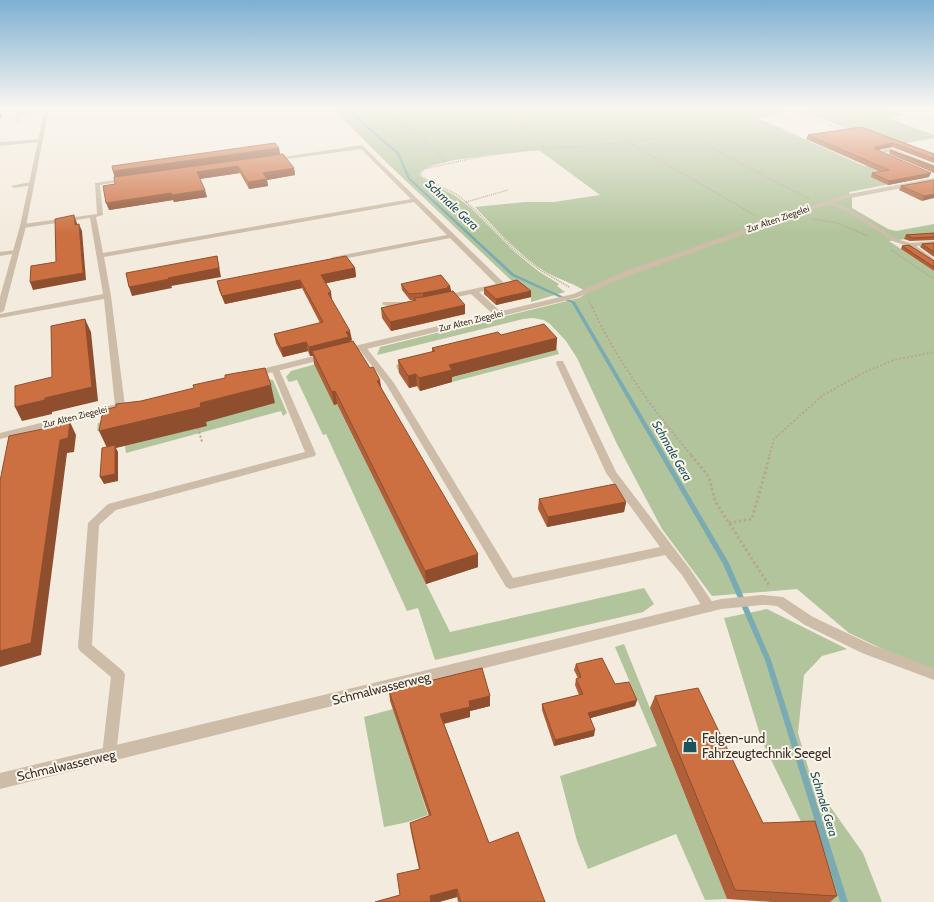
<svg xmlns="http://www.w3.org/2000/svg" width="934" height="902" viewBox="0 0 934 902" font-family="Cabin,sans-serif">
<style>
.green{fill:#b2c49c}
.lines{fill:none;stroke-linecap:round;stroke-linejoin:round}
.stream{fill:#7aabb2;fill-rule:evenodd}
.path-far2{stroke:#b8a692;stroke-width:1.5;stroke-dasharray:1 1;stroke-linecap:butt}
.path-far1{stroke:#b8a692;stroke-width:2;stroke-dasharray:2 2;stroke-linecap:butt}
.path{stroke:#b8a692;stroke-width:3;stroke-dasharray:2.5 2.5;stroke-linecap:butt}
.lane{fill:#ccbca8;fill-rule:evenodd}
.street{fill:#ccbca8;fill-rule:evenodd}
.wall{fill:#af6039}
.shaded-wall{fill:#8f4e2e}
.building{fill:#cc7042;stroke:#8f4e2e}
.labels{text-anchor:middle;stroke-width:4;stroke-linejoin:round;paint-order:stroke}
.far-street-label{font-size:9px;fill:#392f28;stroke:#fbf4e9}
.water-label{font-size:12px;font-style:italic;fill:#1b525d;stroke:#fbf4e9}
.near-street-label{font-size:13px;fill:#392f28;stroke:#fbf4e9}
.near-poi-label{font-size:13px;fill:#392f28;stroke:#fbf4e9;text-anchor:start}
</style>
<rect width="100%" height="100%" fill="#f3ebdd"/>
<!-- green -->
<g class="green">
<path d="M331 107H881L902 115 888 118 934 135V138L890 146 799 109 785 111 781 114 758 118 864 166 870 165 906 181 849 192 852 198V208L888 229 896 231 934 224V236L889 241 934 271V669L893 654 849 633 797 589 712 596 662 529 617 444 577 358 566 341 550 324 544 320 533 318 523 319 377 355 380 347 563 302 579 298 587 293C578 284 553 278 541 269 516 252 496 229 475 207L524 202H554L600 195 539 150C520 152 425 159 419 174L421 177 454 195 471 208 516 253 538 271 559 284 557 286 565 292 531 302V297L514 283 386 162Z"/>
<path d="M538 330 555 344 559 354 452 382 449 378 556 350 399 373 396 365Z"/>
<path d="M348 355 334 405 337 404 450 632 644 588 654 604 643 612 435 660 418 608 407 611 326 434 323 435 297 380 289 382 286 377 291 371Z"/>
<path d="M263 378 273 380 287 413 283 416 281 411 126 453 125 446 114 448 112 428 97 431 98 423Z"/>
<path d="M767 609 847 649 822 656 804 675 798 733 812 781 863 853 882 902H826L806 832 762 741 724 618Z"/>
<path d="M624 644 727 899 705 900 676 834 588 869 577 841 560 776 657 746 615 647Z"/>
<path d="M393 709 428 815 408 822 384 827 364 717Z"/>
</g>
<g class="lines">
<!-- stream -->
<path class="stream" d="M343 107H346L399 153 410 178 514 274 575 302 729 563 771 660 848 902H840L765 660 723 564 572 303 512 276 408 179 397 154Z"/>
<!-- path-far2 -->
<g class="path-far2">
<path d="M382 107 391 115"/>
<path d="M388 107 392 111 391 115 439 153 443 158 444 163"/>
<path d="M799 113 843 130"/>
<path d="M629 142 691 132 717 151 809 199"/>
<path d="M541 149 544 147 524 128 518 116 521 112 544 107"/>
<path d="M466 202 508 190"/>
<path d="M812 219 837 223 868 236"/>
<path d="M891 250 934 279"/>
<path d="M569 287 540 270 518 253 473 208 456 194 422 177 420 174 424 169 483 156 532 150 628 142 756 216"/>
<path d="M589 301 592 308"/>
</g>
<!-- path-far1 -->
<g class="path-far1">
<path d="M592 307C617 361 654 411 692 456"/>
<path d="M198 428 202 442"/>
<path d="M769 456 774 439 823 395 867 371 894 360 934 352"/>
</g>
<!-- path -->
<g class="path">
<path d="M691 455 709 477 715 501 770 587"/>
<path d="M729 523 752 519 770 455"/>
</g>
<!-- lane -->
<g class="lane">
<path d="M45 110 47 112 21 114 18 123 14 122 17 112Z"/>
<path d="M42 139V141L40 142 0 146V142Z"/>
<path d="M362 145 504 283V287L479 292 501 312V316H495L471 294 444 300 440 298 441 296 496 284 450 238 333 261 330 259 333 257 447 235 414 202 104 257 111 296 125 406 123 408 120 409 115 406 104 299 0 318V314L103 294 90 218 23 228 20 226 23 224 97 214 95 183 127 178 130 180 100 185 103 215 96 217 103 253 411 199 361 149 273 161 270 159Z"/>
<path d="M891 148 934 165V169L890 152 883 153 889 156 886 158 874 152Z"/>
<path d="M934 178V182L845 199 834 202 850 209 897 239 910 243 934 241V245L916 246 934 259V264L907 246 893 241 846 211 829 204 631 275 576 298H573L569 296 625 271 826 201 844 195Z"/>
<path d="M31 182 33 183V185L14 188 11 186Z"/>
<path d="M16 250 18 251V253L0 256V252Z"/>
<path d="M383 302H411L415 304C409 308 388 308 382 304Z"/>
<path d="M362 345 365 346 394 383 513 578 660 547 606 473 556 363 557 361H563L616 472 690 569 713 603 715 607 713 611 709 612 705 611 682 575 665 555 510 589 506 587 386 384 358 348Z"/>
<path d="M275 366 279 369 316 454 315 456 116 510 99 525 92 645 123 671 125 675 116 755 114 760 109 762 104 760 102 755 111 677 80 651 78 647 88 523 108 504 305 452 271 369Z"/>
<path d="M762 595 783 597 813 617 872 645 934 668V680L862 653 805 625 777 606 758 604 756 600 758 596Z"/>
</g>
<!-- street -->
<g class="street">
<path d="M42 107H46L48 113 26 226 4 311 0 313V297L20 226 44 113Z"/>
<path d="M573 294 577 296 576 298 346 354 342 351 346 348Z"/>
<path d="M326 353 329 354 330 356 329 358 253 377 249 374 250 372Z"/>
<path d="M117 404 120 405 122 407 120 409 0 439V433Z"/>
<path d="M762 595 766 596 768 600 766 604 762 605 721 609 0 789V773L721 599Z"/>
</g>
</g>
<!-- wall -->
<g class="wall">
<path d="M861 127 934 154V163L892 147 876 150 929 177 888 185 871 177 872 173 881 172 806 139 808 135Z"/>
<path d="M279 148 280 155 294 168 295 175 267 180 268 186 249 189 240 173 200 179 207 197 174 202 173 200 109 210 115 184V177L113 171Z"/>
<path d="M890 150 934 166V173L889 154Z"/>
<path d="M934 180 922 201 899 190 901 186Z"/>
<path d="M934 233V240L910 241 904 239 906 235Z"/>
<path d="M934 243V257L920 247 922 244Z"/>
<path d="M902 246 934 261V271L901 249Z"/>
<path d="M355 268 356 277 326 283 332 300 352 340 350 341V342L381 388 478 567 426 584 337 404 334 405 314 364 313 356H310L308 351 283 357 276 343 274 334 320 323 302 288 225 304 219 290 217 281Z"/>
<path d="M401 284 450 286 451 291 465 305V314L391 331 382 318 381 308 414 301V300H410L402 290Z"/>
<path d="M484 288 531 297 496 305 484 294Z"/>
<path d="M501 335 557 338 556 350 452 377V382L420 391 417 386 409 388 399 373 398 360 432 352V348Z"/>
<path d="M539 499 626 502 624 512 547 527 538 509Z"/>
<path d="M576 664 615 684 637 700 635 706 590 718 594 736 554 746 542 710V704L579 695 575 685 576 679 578 678 574 670Z"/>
<path d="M389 691 490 706 470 711V717L444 724 489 843 545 902H458L457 897 439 902H375L400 895 419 869 411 832 410 823 429 816 390 701Z"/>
<path d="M655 696 763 823 837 896 830 902H772L727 899 650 708Z"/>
</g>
<!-- shaded-wall -->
<g class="shaded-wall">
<path d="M0 113 2 116 0 120Z"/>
<path d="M893 143 892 147 874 151 875 147Z"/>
<path d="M279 148 280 155 115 179 113 171Z"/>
<path d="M238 166 240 173 199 179 197 172Z"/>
<path d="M294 168 295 175 267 180 268 186 249 189 248 182 263 173Z"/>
<path d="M931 173 929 177 888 185 889 181Z"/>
<path d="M205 190 207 197 174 202 172 195Z"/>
<path d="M171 193 173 200 109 210 106 203Z"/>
<path d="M934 194V198L922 201 924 196Z"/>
<path d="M74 215 77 223 78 232 75 225Z"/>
<path d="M79 224 82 231 86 280 33 290 30 282 83 273Z"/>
<path d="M217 256 221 277 171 286 168 278Z"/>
<path d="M355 268 356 277 323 284 321 275Z"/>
<path d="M169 279 172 288 132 296 129 287Z"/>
<path d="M300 280 302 288 225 304 222 296Z"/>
<path d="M450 286 451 292 423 300V293Z"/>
<path d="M531 291V297L496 305V299Z"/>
<path d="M331 292 332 300 328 293Z"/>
<path d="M465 305V314L391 331 390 322Z"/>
<path d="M85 319 91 332 98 401 52 412V414L22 421 15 407 45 398Z"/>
<path d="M350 331 352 340 350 341 351 346 312 351 313 356H310L309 347 346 332Z"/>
<path d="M557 338 556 350 452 377V382L420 391 419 378 449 365Z"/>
<path d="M306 342 308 351 283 357 281 348Z"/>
<path d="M416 374 417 386 409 388 408 376Z"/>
<path d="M380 380 382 392 377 381Z"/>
<path d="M271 385 275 403 206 422 207 426 116 448 118 452V481L104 484 100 477 108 450 99 431 200 403Z"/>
<path d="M335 391 337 404 334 405 332 392Z"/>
<path d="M70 422 76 435 74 452 67 453 41 655 0 667V651L60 440Z"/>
<path d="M626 502 624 512 547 527 548 517Z"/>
<path d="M478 554V567L426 584 425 571Z"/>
<path d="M490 696V706L470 711V717L441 724 440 714 469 701Z"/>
<path d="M637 700 635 706 587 719 588 713Z"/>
<path d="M595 730 594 736 554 746 555 740Z"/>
<path d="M457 889V897L439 902H431L430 896Z"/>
</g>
<!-- building -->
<g class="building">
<path d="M861 127 934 154V159L893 143 875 147V149L931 173 889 181 872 173 889 170 808 135Z"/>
<path d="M275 143 279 148 113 171 112 166Z"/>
<path d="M890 150 934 166V168Z"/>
<path d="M283 154 294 168 263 173 267 179 248 182 238 166 197 172 205 190 172 195 171 193 106 203 103 186 115 184 114 177Z"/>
<path d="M934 180V194L924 196 901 186Z"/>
<path d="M74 215 75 225 79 224 83 273 30 282 31 266 56 262 55 219Z"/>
<path d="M934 233V237L912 238 906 235Z"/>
<path d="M934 243V252L922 244Z"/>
<path d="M909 245 934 261V267L902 246Z"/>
<path d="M217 256 219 268 168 278 169 279 129 287 126 273Z"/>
<path d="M346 256 355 268 321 275 331 292 328 293 350 331 346 332 349 337 309 347 306 342 281 348 274 334 323 322 300 280 222 296 217 281Z"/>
<path d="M441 275 450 286 447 287 448 288 423 293 409 294 401 284Z"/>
<path d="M517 280 531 291 496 299 484 288Z"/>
<path d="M453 291 465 305 390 322 381 308 416 300 414 298 423 297Z"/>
<path d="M85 319 92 387 45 398V400L15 407V386L52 377 51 326Z"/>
<path d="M544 324 557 338 449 365 452 370 419 378 416 374 408 376 398 360 435 351 432 348 498 332 501 335Z"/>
<path d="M353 341 370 368 373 367 380 380 377 381 478 554 425 571 335 391 332 392 312 351Z"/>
<path d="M265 368 271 385 200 403 201 407 99 431 103 410 116 407V404L141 401 194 388 193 385 225 378V375Z"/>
<path d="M70 422 68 438 60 440 31 643 0 651V481L9 436 52 427V425Z"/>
<path d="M115 445V474L100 477 102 448Z"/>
<path d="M615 484 626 502 548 517 539 499Z"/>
<path d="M602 658 615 684 629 682 637 700 588 713 595 730 555 740 542 704 583 694 576 679 581 677 576 664Z"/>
<path d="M482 668 490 696 469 701 470 707 440 714 489 843 518 832 545 902H461L457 889 430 896 431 902H375L400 895 397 874 420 869 410 823 431 815 389 691Z"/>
<path d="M698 688 763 823 815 821 837 896 735 890 655 696Z"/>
</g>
<!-- sky -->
<linearGradient id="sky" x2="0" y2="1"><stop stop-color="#7cb0d2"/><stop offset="0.46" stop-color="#faf6f0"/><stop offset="1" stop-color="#faf6f0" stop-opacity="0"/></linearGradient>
<rect width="934" height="234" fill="url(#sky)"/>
<!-- icons -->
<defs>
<g id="shop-bare" transform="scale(1.2)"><path d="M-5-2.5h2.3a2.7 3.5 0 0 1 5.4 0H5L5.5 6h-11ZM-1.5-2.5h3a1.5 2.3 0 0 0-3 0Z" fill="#1b525d" stroke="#fbf4e9" stroke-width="2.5" paint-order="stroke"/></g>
</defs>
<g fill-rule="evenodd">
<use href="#shop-bare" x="690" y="745"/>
</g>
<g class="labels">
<!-- far-street labels -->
<g class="far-street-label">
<text transform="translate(778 219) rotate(-19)" y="3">Zur Alten Ziegelei</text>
<text transform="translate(471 321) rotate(-14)" y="3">Zur Alten Ziegelei</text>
<text transform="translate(75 417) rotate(-14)" y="3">Zur Alten Ziegelei</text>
</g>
<!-- water labels -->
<g class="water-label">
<text transform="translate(452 205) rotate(43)" y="4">Schmale Gera</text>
<text transform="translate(672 451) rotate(60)" y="4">Schmale Gera</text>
<text transform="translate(824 804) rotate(73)" y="4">Schmale Gera</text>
</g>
<!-- near-street labels -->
<g class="near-street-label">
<text transform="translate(381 688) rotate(-14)" y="5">Schmalwasserweg</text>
<text transform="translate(66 765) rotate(-13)" y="5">Schmalwasserweg</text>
</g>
<!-- near-poi labels -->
<g class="near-poi-label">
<text x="702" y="743">Felgen-und<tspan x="702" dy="15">Fahrzeugtechnik Seegel</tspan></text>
</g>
</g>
</svg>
